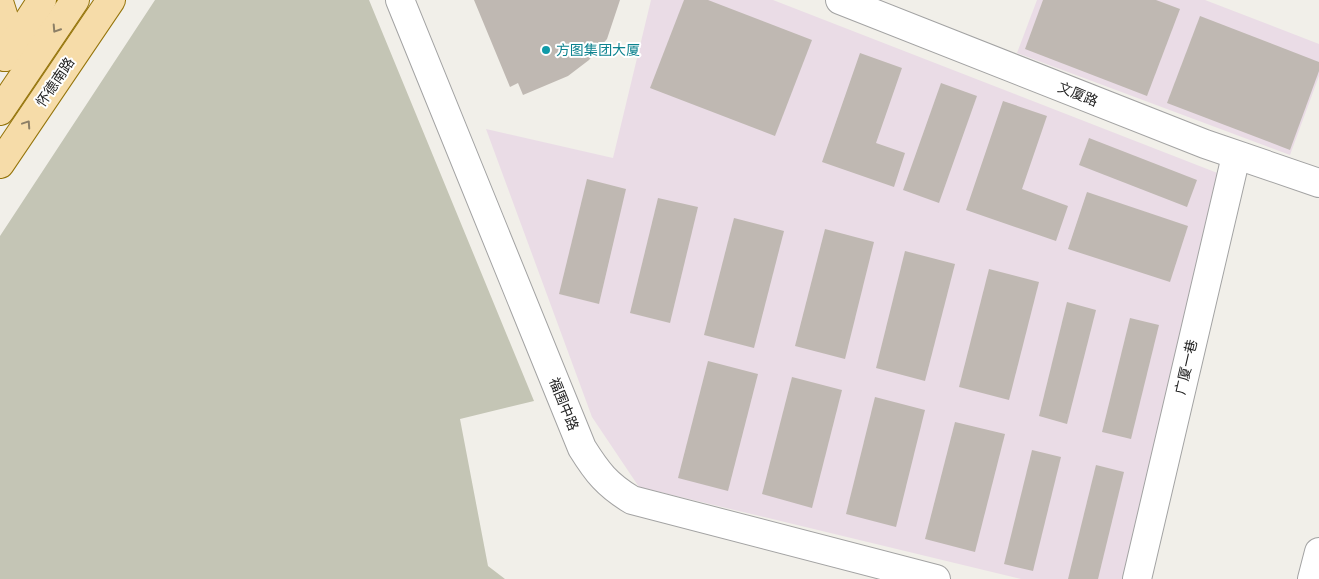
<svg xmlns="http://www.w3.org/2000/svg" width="1319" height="579" viewBox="0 0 1319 579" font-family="Montserrat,'Noto Sans SC',sans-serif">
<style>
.industrial{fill:#eadce6}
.construction{fill:#c4c5b5}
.building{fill:#bfb8b2}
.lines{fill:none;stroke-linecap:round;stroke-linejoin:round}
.minor-casing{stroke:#a3a3a3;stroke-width:30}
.major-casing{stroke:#95740a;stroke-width:30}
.minor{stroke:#fff;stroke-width:28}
.major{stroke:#f6dca9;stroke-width:28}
.oneway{stroke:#8c7f66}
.culture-dot{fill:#0f9aa8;stroke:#fff;stroke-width:2}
.labels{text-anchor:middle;stroke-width:4;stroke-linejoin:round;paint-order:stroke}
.culture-label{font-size:14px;fill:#0d838f;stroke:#fff;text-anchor:start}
.street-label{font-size:14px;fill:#222;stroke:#fff}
</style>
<rect width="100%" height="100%" fill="#f1efe9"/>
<!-- industrial -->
<g class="industrial">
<path d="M651 0H773L1220 174 1127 579H1021L639 487 592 417 486 129 613 158Z"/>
<path d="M1037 0H1205L1319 44V76L1290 155 1017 53Z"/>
</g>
<!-- construction -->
<path class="construction" d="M155 0H369L534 401 460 419 488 566 505 579H0V236Z"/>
<!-- building -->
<g class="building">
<path d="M474 0H620L607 39 589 60 568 76 523 95 518 83 510 87Z"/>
<path d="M684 0H708L812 40 775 136 650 88Z"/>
<path d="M1043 0H1156L1180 9 1147 96 1025 49Z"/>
<path d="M1200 16 1319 62V71L1290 150 1167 103Z"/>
<path d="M860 53 902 68 876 143 905 153 894 187 822 162Z"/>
<path d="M941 83 977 96 939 203 903 190Z"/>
<path d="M1003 101 1047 116 1022 189 1068 206 1056 241 966 210Z"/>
<path d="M1089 138 1197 180 1187 207 1079 165Z"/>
<path d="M587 179 626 189 599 304 559 294Z"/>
<path d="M1087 192 1188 226 1170 282 1068 249Z"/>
<path d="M658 198 698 207 670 323 630 313Z"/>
<path d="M734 218 784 231 754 348 704 335Z"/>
<path d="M825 229 874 242 845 359 795 346Z"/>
<path d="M905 251 955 264 925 381 876 368Z"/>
<path d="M989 269 1039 282 1009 400 959 387Z"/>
<path d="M1067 302 1096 310 1067 424 1039 416Z"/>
<path d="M1130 318 1159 325 1131 439 1102 432Z"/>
<path d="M708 361 758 374 728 491 678 478Z"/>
<path d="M792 377 842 390 812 508 762 494Z"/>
<path d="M875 397 925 410 896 527 846 514Z"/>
<path d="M955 422 1005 434 975 552 925 539Z"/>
<path d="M1032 450 1061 457 1033 571 1004 564Z"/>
<path d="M1096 465 1124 472 1098 579H1068Z"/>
</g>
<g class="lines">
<!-- minor casing -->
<g class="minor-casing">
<g id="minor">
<path d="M400 0 582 448C597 472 607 485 632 500L936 579"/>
<path d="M840 0 1205 144 1319 183"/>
<path d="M1137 579 1236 156"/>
<path d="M1312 579 1319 552"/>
</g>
</g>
<!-- major casing -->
<g class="major-casing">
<g id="major">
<path d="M0 5 7 27 5 57"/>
<path d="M5 57 42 0"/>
<path d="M0 111 75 0"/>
<path d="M0 164 111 0"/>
</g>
</g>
<!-- minor -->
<use href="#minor" class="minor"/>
<!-- major -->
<use href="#major" class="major"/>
</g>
<!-- one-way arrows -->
<defs><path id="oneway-chevron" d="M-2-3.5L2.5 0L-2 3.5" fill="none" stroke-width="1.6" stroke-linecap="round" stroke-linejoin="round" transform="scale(1.25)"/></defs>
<g class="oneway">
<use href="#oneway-chevron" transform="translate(56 29) rotate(123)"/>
<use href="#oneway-chevron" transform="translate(27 124) rotate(-56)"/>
</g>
<!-- markers -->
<circle class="culture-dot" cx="546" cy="50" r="5"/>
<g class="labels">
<!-- culture labels -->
<g class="culture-label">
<text x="556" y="55">方图集团大厦</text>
</g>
<!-- street labels -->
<g class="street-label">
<text transform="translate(55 82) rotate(-56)" y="5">怀德南路</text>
<text transform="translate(1078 94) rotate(22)" y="5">文厦路</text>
<text transform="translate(1186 367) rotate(-77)" y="5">广厦一巷</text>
<text transform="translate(564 404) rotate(68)" y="5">福围中路</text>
</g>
</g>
</svg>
